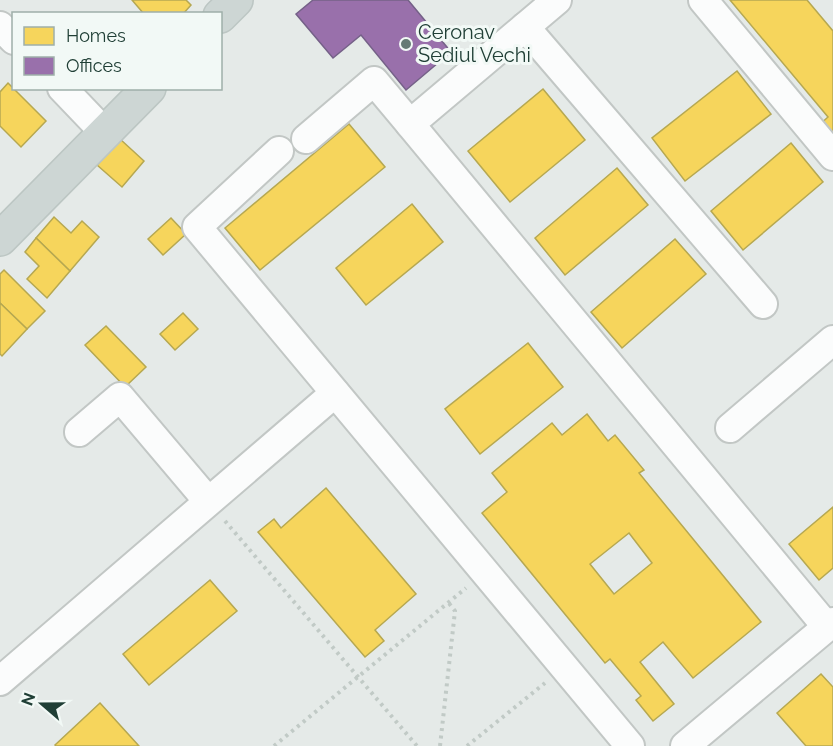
<svg xmlns="http://www.w3.org/2000/svg" width="833" height="746" viewBox="0 0 833 746" font-family="Raleway,sans-serif">
<style>
.homes{fill:#f6d55c;stroke:#b6a851;stroke-width:1.5;fill-rule:evenodd}
.offices{fill:#9970ab;stroke:#756188;stroke-width:1.5}
.lines{fill:none;stroke-linecap:round;stroke-linejoin:round}
.minor-casing{stroke:#c2c7c5;stroke-width:32}
.major-casing{stroke:#bcc6c3;stroke-width:36}
.path{stroke:#c1cac6;stroke-width:4;stroke-dasharray:3 4.5;stroke-linecap:butt}
.minor{stroke:#fbfcfc;stroke-width:28}
.major{stroke:#cdd6d4;stroke-width:33}
.poi-dot{fill:#657b74;stroke:#f2f9f6;stroke-width:2}
.labels{text-anchor:middle;stroke-width:6;stroke-linejoin:round;paint-order:stroke}
.poi-label{font-size:20px;fill:#203f36;stroke:#f2f9f6;text-anchor:start}
</style>
<rect width="100%" height="100%" fill="#e5eae8"/>
<!-- homes -->
<g class="homes">
<path d="M132 0H186L191 5 183 14H144Z"/>
<path d="M730 0H807L833 31V146L817 127 828 117Z"/>
<path d="M737 71 771 114 685 181 652 138Z"/>
<path d="M8 83 46 121 21 147 0 126V92Z"/>
<path d="M543 89 585 140 510 202 468 151Z"/>
<path d="M349 124 385 167 260 270 225 228Z"/>
<path d="M120 139 144 161 122 187 97 165Z"/>
<path d="M791 143 823 182 743 250 711 211Z"/>
<path d="M617 168 648 205 565 275 535 238Z"/>
<path d="M412 204 443 242 366 305 336 268Z"/>
<path d="M54 217 71 233 82 221 99 237 70 271 36 238Z"/>
<path d="M171 218 186 234 163 255 148 239Z"/>
<path d="M36 238 70 271 47 298 27 279 39 266 25 252Z"/>
<path d="M675 239 706 274 622 348 591 312Z"/>
<path d="M4 270 45 311 27 329 0 303V274Z"/>
<path d="M0 303 27 329 2 356 0 354Z"/>
<path d="M183 313 198 329 175 350 160 334Z"/>
<path d="M106 326 146 367 125 387 85 345Z"/>
<path d="M528 343 563 387 480 454 445 409Z"/>
<path d="M587 414 608 441 615 435 644 470 639 473 761 622 693 678 663 642 640 662 674 704 653 721 636 700 641 696 610 659 605 663 482 513 507 492 492 473 552 423 562 435ZM629 533 652 563 614 594 590 564Z"/>
<path d="M326 488 416 594 375 630 384 641 365 657 258 532 274 519 281 528Z"/>
<path d="M833 507V568L819 580 789 544Z"/>
<path d="M210 580 237 611 149 685 123 654Z"/>
<path d="M821 674 833 687V746H806L777 713Z"/>
<path d="M100 703 139 746H56L55 745Z"/>
</g>
<!-- offices -->
<path class="offices" d="M313 0H408L451 52 406 90 361 35 333 58 296 14Z"/>
<g class="lines">
<!-- minor casing -->
<g class="minor-casing">
<g id="minor">
<path d="M557 0 410 124 827 627"/>
<path d="M703 0 833 156"/>
<path d="M0 26 14 40"/>
<path d="M525 27 763 304"/>
<path d="M62 88 105 133"/>
<path d="M306 139 374 81 410 124"/>
<path d="M279 151 197 227 630 746"/>
<path d="M730 428 833 340"/>
<path d="M79 432 120 397 208 501"/>
<path d="M0 681 335 393"/>
<path d="M685 746 833 622"/>
</g>
</g>
<!-- major casing -->
<g class="major-casing">
<g id="major">
<path d="M220 16 236 0"/>
<path d="M0 239 149 88"/>
</g>
</g>
<!-- path -->
<g class="path">
<path d="M225 521 417 746"/>
<path d="M274 746 466 588"/>
<path d="M440 746 455 611 448 602"/>
<path d="M467 746 545 683"/>
</g>
<!-- minor -->
<use href="#minor" class="minor"/>
<!-- major -->
<use href="#major" class="major"/>
</g>
<!-- markers -->
<circle class="poi-dot" cx="406" cy="44" r="6"/>
<g class="labels">
<!-- poi labels -->
<g class="poi-label">
<text x="418" y="39">Ceronav<tspan x="418" dy="23">Sediul Vechi</tspan></text>
</g>
</g>
<!-- legend -->
<rect x="12" y="12" width="210" height="78" fill="#f2f9f6" stroke="#9eafa9" stroke-width="1.5"/>
<rect x="24" y="27" width="30" height="18" fill="#f6d55c" stroke="#9eafa9" stroke-width="1.5"/>
<text x="66" y="42" font-size="18" fill="#203f36">Homes</text>
<rect x="24" y="57" width="30" height="18" fill="#9970ab" stroke="#9eafa9" stroke-width="1.5"/>
<text x="66" y="72" font-size="18" fill="#203f36">Offices</text>
<!-- north arrow -->
<g transform="translate(42 704) rotate(290)" stroke="#f2f9f6" stroke-width="4.5" paint-order="stroke">
<path d="M0-4.5L10 22L0 15L-10 22Z" fill="#203f36"/>
<text y="-9" font-size="16" font-weight="bold" text-anchor="middle" fill="#203f36">N</text>
</g>
</svg>
